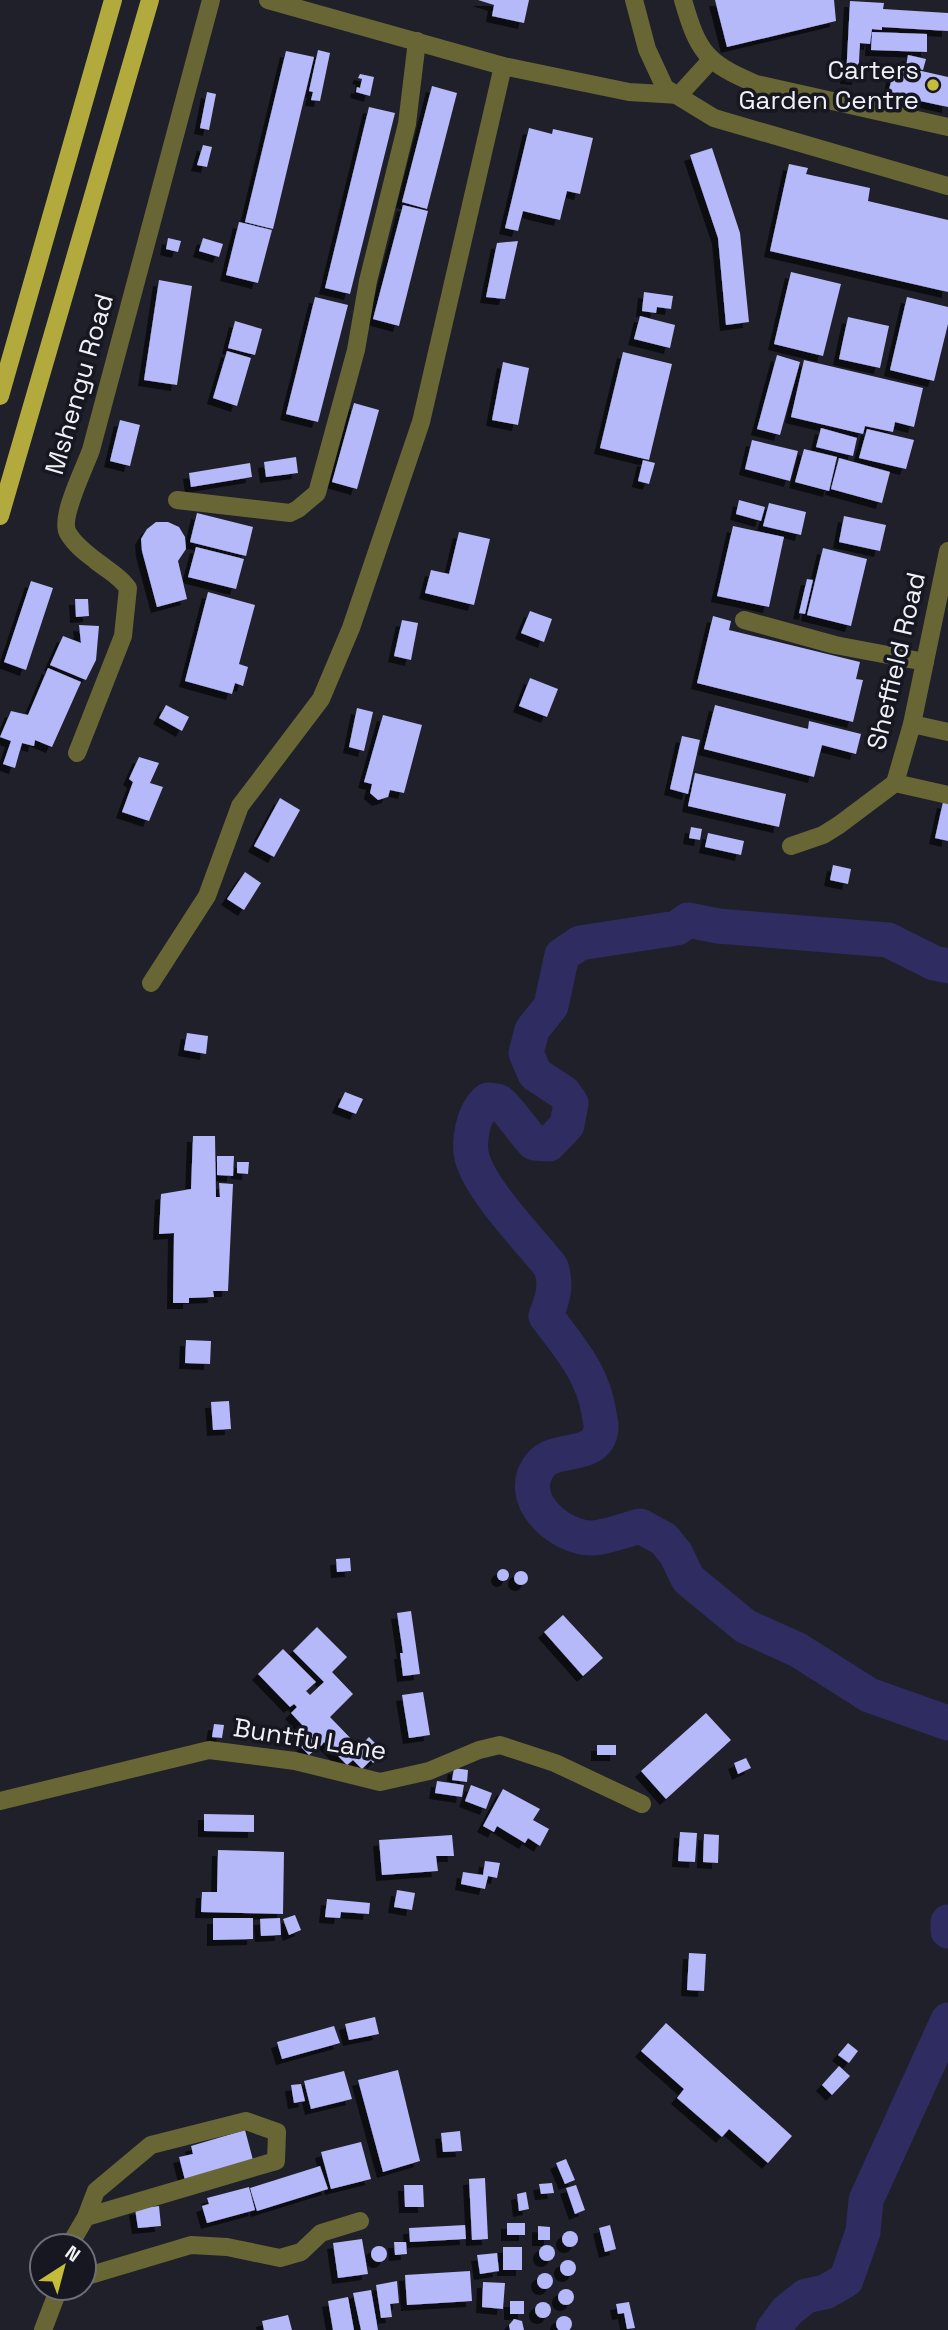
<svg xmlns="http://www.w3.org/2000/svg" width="948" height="2330" viewBox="0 0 948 2330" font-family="'Space Grotesk',sans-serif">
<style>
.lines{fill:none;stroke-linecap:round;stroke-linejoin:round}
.river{stroke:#2e2c61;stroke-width:35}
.building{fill:#b5b8f9;filter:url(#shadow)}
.minor{stroke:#696636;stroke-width:18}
.major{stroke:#b3aa3e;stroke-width:18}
.poi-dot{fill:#c6bc3c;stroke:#161720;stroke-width:2.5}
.labels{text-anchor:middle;stroke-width:7;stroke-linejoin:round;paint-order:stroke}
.poi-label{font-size:26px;fill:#f1f1f8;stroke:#161720;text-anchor:end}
.street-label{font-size:26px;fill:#f1f1f8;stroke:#161720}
</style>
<defs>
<filter id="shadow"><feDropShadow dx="-6" dy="6" stdDeviation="0" flood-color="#0009"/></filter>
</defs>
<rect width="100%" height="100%" fill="#1f2029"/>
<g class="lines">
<!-- river -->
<g class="river">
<path d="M948 966 934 963 888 940 718 926 688 920 677 928 580 943 562 955 551 1006 532 1030 526 1053 535 1074 564 1093 571 1103 567 1125 549 1144 534 1143C526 1135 506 1106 499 1102 498 1101 490 1100 488 1100 473 1112 467 1143 473 1161 485 1195 528 1238 551 1267 557 1285 553 1298 546 1316 569 1347 593 1373 599 1413 599 1417 602 1424 601 1429 597 1460 556 1446 541 1464 513 1497 559 1539 593 1538 608 1537 625 1530 640 1526L664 1539 676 1554 688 1579 745 1626 798 1650 869 1695 948 1723"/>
<path d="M948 1922V1931"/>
<path d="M773 2330 787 2311 806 2296 825 2292 846 2280 863 2232 866 2200 948 2020"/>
</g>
</g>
<!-- building -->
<g class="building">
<path d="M478 0H529L524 23 492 16 494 5Z"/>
<path d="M715 0H834L836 21 727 47Z"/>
<path d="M850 1 884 3 883 9 948 13V31L882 27V30L872 29 870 44 860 43 858 79 846 78Z"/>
<path d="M872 32 927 34V52L871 50Z"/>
<path d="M318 50 330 53 320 101 311 100 313 92 309 91Z"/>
<path d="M286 51 314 57 273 229 245 222Z"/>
<path d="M908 55 926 59 923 70 906 66Z"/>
<path d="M895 65 948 77V107L888 94Z"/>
<path d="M360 74 374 77 370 96 356 92 357 87 360 88 362 79 358 78Z"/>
<path d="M432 86 457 93 427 209 402 202Z"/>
<path d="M207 92 216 94 209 130 200 128Z"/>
<path d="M369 107 395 113 350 294 325 288Z"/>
<path d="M529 128 552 134 553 129 593 138 580 194 567 191 560 220 523 211 518 231 505 228Z"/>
<path d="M203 145 212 147 207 167 197 165Z"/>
<path d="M712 148 740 233 749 322 726 325 718 238 690 155Z"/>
<path d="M789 164 808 168 806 174 870 188 868 201 948 220V292L770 251Z"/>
<path d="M403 205 428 211 399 326 373 319Z"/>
<path d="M239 222 272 230 258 283 226 275Z"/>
<path d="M168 238 181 241 178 252 166 249Z"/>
<path d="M203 238 223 244 219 257 199 251Z"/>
<path d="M518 241 505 299 486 297 497 243Z"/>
<path d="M791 272 841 284 823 356 774 344Z"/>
<path d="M159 280 192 286 177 385 144 380Z"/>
<path d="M644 292 673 296 671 309 657 307 656 313 642 311Z"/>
<path d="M315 297 348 305 318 422 286 414Z"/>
<path d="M907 297 948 307V324L934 381 890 370Z"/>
<path d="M640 316 675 325 670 348 634 339Z"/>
<path d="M848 317 889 326 880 368 839 359Z"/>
<path d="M235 321 262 329 255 355 228 348Z"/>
<path d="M227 351 251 358 237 406 213 398Z"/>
<path d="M623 352 672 364 649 460 600 448Z"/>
<path d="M777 355 800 362 780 435 757 429Z"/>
<path d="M804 360 923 388 914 427 895 422 893 432 865 426 863 434 791 417Z"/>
<path d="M503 362 529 368 518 425 492 420Z"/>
<path d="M354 403 379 410 357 489 332 482Z"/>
<path d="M120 420 140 425 130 466 110 461Z"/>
<path d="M821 428 857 438 853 456 816 447Z"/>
<path d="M867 429 914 440 906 469 859 458Z"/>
<path d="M752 440 798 451 790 481 745 469Z"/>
<path d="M804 449 837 457 829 491 795 482Z"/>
<path d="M296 457 298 473 266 477 264 462Z"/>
<path d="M839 458 890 472 882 503 831 489Z"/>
<path d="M643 460 655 463 649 484 638 481Z"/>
<path d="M250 463 252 477 191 487 189 473Z"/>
<path d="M739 500 765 507 761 521 736 514Z"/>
<path d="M769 503 806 512 801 535 763 526Z"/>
<path d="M197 513 253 527 246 556 190 542Z"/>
<path d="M844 516 886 525 880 551 839 542Z"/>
<path d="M156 522H168L179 527 185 537 186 549 178 561 187 599 157 607 142 551 141 539 147 529Z"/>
<path d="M733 526 784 537 769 607 717 596Z"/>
<path d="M459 532 490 539 474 605 425 593 431 570 449 574Z"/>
<path d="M196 547 244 559 236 589 188 577Z"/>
<path d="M823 548 867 559 851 626 807 615Z"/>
<path d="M807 579 813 580 805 614 799 613Z"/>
<path d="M31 581 53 588 26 670 4 662Z"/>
<path d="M208 592 255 605 239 664 248 667 243 686 235 683 232 694 185 681Z"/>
<path d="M75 599H88L89 616 76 617Z"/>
<path d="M530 611 552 619 544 642 521 633Z"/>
<path d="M713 616 731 621 729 630 860 662 856 679 863 680 853 722 697 683Z"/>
<path d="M402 620 418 623 411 660 394 656Z"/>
<path d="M79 625 99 626 96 660 86 680 50 665 63 636 81 643Z"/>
<path d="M48 668 81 682 52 747 35 740 34 746 22 743 15 768 3 764 11 741 0 737 11 711 28 715Z"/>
<path d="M530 678 558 689 547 717 519 706Z"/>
<path d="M166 705 189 717 182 731 159 718Z"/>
<path d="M715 705 808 729 809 721 861 734 856 754 822 745 814 777 704 749Z"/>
<path d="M357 708 373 712 364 751 349 747Z"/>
<path d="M383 715 422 725 404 793 390 790 388 797 378 800 370 793 372 784 364 782Z"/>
<path d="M682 736 700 740 688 794 670 789Z"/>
<path d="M139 757 159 763 150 783 163 787 149 821 122 812 133 782 129 779Z"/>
<path d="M695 773 786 794 779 827 688 806Z"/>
<path d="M280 798 300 810 274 857 254 846Z"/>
<path d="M943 802 948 803V841L935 838Z"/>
<path d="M691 827 702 829 700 840 689 838Z"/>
<path d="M708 833 744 841 741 855 705 847Z"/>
<path d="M833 865 851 869 848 884 830 880Z"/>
<path d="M245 872 261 883 244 910 227 899Z"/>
<path d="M187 1033 208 1036 206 1054 184 1050Z"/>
<path d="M345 1092 363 1099 356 1114 338 1107Z"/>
<path d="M193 1136H215L216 1197H220L219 1183 233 1184 228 1291H213L214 1297 189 1298V1303H173L174 1233 159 1234 161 1194 191 1189Z"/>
<path d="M217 1156H234L233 1176 217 1175Z"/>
<path d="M237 1162H249L248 1174 237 1173Z"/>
<path d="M186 1340 211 1341 210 1364 185 1363Z"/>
<path d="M229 1401 231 1429 213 1430 211 1402Z"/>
<path d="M350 1558 351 1571 337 1572 336 1559Z"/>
<circle cx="503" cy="1575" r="6"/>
<circle cx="521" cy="1578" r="7"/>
<path d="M411 1611 420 1674 403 1676 400 1653H403L397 1613Z"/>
<path d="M563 1615 603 1658 583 1676 544 1632Z"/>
<path d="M317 1627 347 1657 332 1672 353 1694 330 1717 359 1747 369 1737 384 1752 373 1763 371 1760 362 1769 353 1760 347 1765 324 1742 321 1746 310 1735 304 1741 298 1735 305 1728 291 1713 297 1707 294 1704 290 1707 258 1674 283 1649 316 1682 306 1691 310 1695 324 1682 293 1651Z"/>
<path d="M423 1692 430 1735 409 1738 402 1695Z"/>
<path d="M706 1713 731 1740 666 1799 641 1771Z"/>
<path d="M214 1724 224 1725 222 1738 212 1737Z"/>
<path d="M310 1737 319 1746 309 1755 301 1747Z"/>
<rect x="597" y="1745" width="19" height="10"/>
<path d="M746 1758 751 1768 738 1774 734 1763Z"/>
<path d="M454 1768 468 1770 467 1782 452 1780Z"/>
<path d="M437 1781 464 1785 462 1797 435 1793Z"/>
<path d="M471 1785 492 1793 486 1809 465 1801Z"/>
<path d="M503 1789 540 1809 533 1820 549 1829 540 1846 528 1838 525 1843 497 1826 494 1832 483 1826Z"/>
<path d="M204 1814 254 1815V1832L204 1831Z"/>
<path d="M680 1832 697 1833 695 1862 678 1861Z"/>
<path d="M704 1834 719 1835 718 1863 703 1862Z"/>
<path d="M452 1835 454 1856H436L438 1871 382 1875 379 1840Z"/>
<path d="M218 1850 284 1852 283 1914 201 1912 202 1892H217Z"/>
<path d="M485 1861 500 1863 497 1878 488 1876 485 1889 461 1884 463 1872 483 1875Z"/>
<path d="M397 1890 415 1893 412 1910 394 1907Z"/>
<path d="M327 1899 370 1903 369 1914 341 1912 340 1918 325 1917Z"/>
<path d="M295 1915 301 1930 289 1935 283 1919Z"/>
<path d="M213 1918H253V1939L213 1940Z"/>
<path d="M280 1918 281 1935 261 1936 260 1919Z"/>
<path d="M689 1953 706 1954 704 1991 687 1990Z"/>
<path d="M375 2017 379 2034 349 2040 345 2024Z"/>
<path d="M666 2023 792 2136 768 2163 729 2129 722 2137 677 2098 684 2089 641 2051Z"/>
<path d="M334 2026 340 2043 282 2059 277 2042Z"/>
<path d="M848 2043 858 2051 849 2063 838 2055Z"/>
<path d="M839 2066 850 2076 832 2095 822 2085Z"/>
<path d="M398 2070 420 2161 383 2172 358 2080Z"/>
<path d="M344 2071 352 2099 311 2109 304 2081Z"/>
<path d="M301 2084 305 2101 294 2103 291 2085Z"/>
<path d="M245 2130 253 2160 185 2180 179 2157 193 2154 191 2146Z"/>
<path d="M460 2131 462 2151 443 2152 441 2133Z"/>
<path d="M361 2142 371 2179 331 2189 321 2152Z"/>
<path d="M566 2159 575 2180 565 2184 556 2163Z"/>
<path d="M320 2166 328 2189 257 2211 250 2188Z"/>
<path d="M485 2178 488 2239 472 2240 469 2179Z"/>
<path d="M552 2183 554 2193 541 2194 539 2184Z"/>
<path d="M404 2185H423L424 2207H405Z"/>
<path d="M576 2185 585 2210 575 2214 566 2188Z"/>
<path d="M249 2187 255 2210 207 2223 202 2206 209 2204 207 2198Z"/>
<path d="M526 2192 529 2209 519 2211 517 2194Z"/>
<path d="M159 2206 161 2226 138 2228 135 2209Z"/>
<rect x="507" y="2223" width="18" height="12"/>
<path d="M465 2225 466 2239 410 2242 409 2228Z"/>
<path d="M610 2225 616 2249 605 2252 599 2228Z"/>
<path d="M538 2226 550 2227V2240H538Z"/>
<circle cx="570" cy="2239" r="8"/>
<path d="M362 2239 368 2274 338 2278 333 2243Z"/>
<path d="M394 2242H406L407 2254 395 2255Z"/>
<circle cx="547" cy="2253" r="8"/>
<circle cx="379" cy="2254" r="8"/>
<rect x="503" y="2247" width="19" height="23"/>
<path d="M497 2253 499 2271 480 2274 477 2255Z"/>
<circle cx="568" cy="2268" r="8"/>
<path d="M470 2271 472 2301 407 2305 405 2275Z"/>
<circle cx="545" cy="2281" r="8"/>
<path d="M397 2281 399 2303 390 2304 392 2317 381 2318 376 2285Z"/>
<path d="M483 2282 505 2283 503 2309 482 2307Z"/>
<circle cx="566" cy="2297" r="8"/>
<path d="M371 2290 378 2330H361L353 2293Z"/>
<path d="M348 2297 354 2330H333L328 2301Z"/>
<rect x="510" y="2301" width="14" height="13"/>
<path d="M629 2302 635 2328 627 2329 624 2313 618 2314 616 2304Z"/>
<circle cx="543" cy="2310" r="8"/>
<path d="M288 2315 292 2330H264L262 2321Z"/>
<circle cx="564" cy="2324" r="8"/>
<path d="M514 2319 522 2321 524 2330H510L509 2325Z"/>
</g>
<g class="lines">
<!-- minor -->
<g class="minor">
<path d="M268 0 503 66 629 92 679 95 711 60"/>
<path d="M634 0 647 49 665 88 714 118 948 186"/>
<path d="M683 0C698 52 706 63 756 84L948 127"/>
<path d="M177 500 290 513 298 509 317 493 356 350 368 281 407 124 417 41"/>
<path d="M744 620 835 645 925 662"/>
<path d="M912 724 948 732"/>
<path d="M77 753 123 636 128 588C119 575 107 570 95 560 86 553 74 544 68 533 59 518 85 467 91 450L211 0"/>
<path d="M895 783 912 724 948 551"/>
<path d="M791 846 823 835 839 825 895 783 948 795"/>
<path d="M151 983 207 896 240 806 321 699 351 628 421 422 503 66"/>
<path d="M0 1801 209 1750 295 1761 380 1782 429 1771 479 1750 500 1745 555 1763 642 1804"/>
<path d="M69 2246 86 2217 96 2191 151 2145 246 2121 277 2132 276 2161 86 2217"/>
<path d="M84 2277 191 2245 227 2247 280 2258 301 2252 321 2233 360 2221"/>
<path d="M43 2330 59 2288"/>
</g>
<!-- major -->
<g class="major">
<path d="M0 396 113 0"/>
<path d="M0 516 150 0"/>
</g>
</g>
<!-- markers -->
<circle class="poi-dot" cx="933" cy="85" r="7"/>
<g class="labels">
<!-- poi labels -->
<g class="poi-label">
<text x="919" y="79">Carters<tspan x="919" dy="30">Garden Centre</tspan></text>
</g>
<!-- street labels -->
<g class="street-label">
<text transform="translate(79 384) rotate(-74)" y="9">Mshengu Road</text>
<text transform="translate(896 661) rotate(-77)" y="9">Sheffield Road</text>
<text transform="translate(310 1739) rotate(9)" y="9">Buntfu Lane</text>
</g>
</g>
<!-- north arrow -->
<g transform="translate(63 2267) rotate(36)"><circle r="33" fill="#161720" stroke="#6e6e76" stroke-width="2"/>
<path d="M0-5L12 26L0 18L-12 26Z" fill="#c6bc3c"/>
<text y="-10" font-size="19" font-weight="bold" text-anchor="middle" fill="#f1f1f8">N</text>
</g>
</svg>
